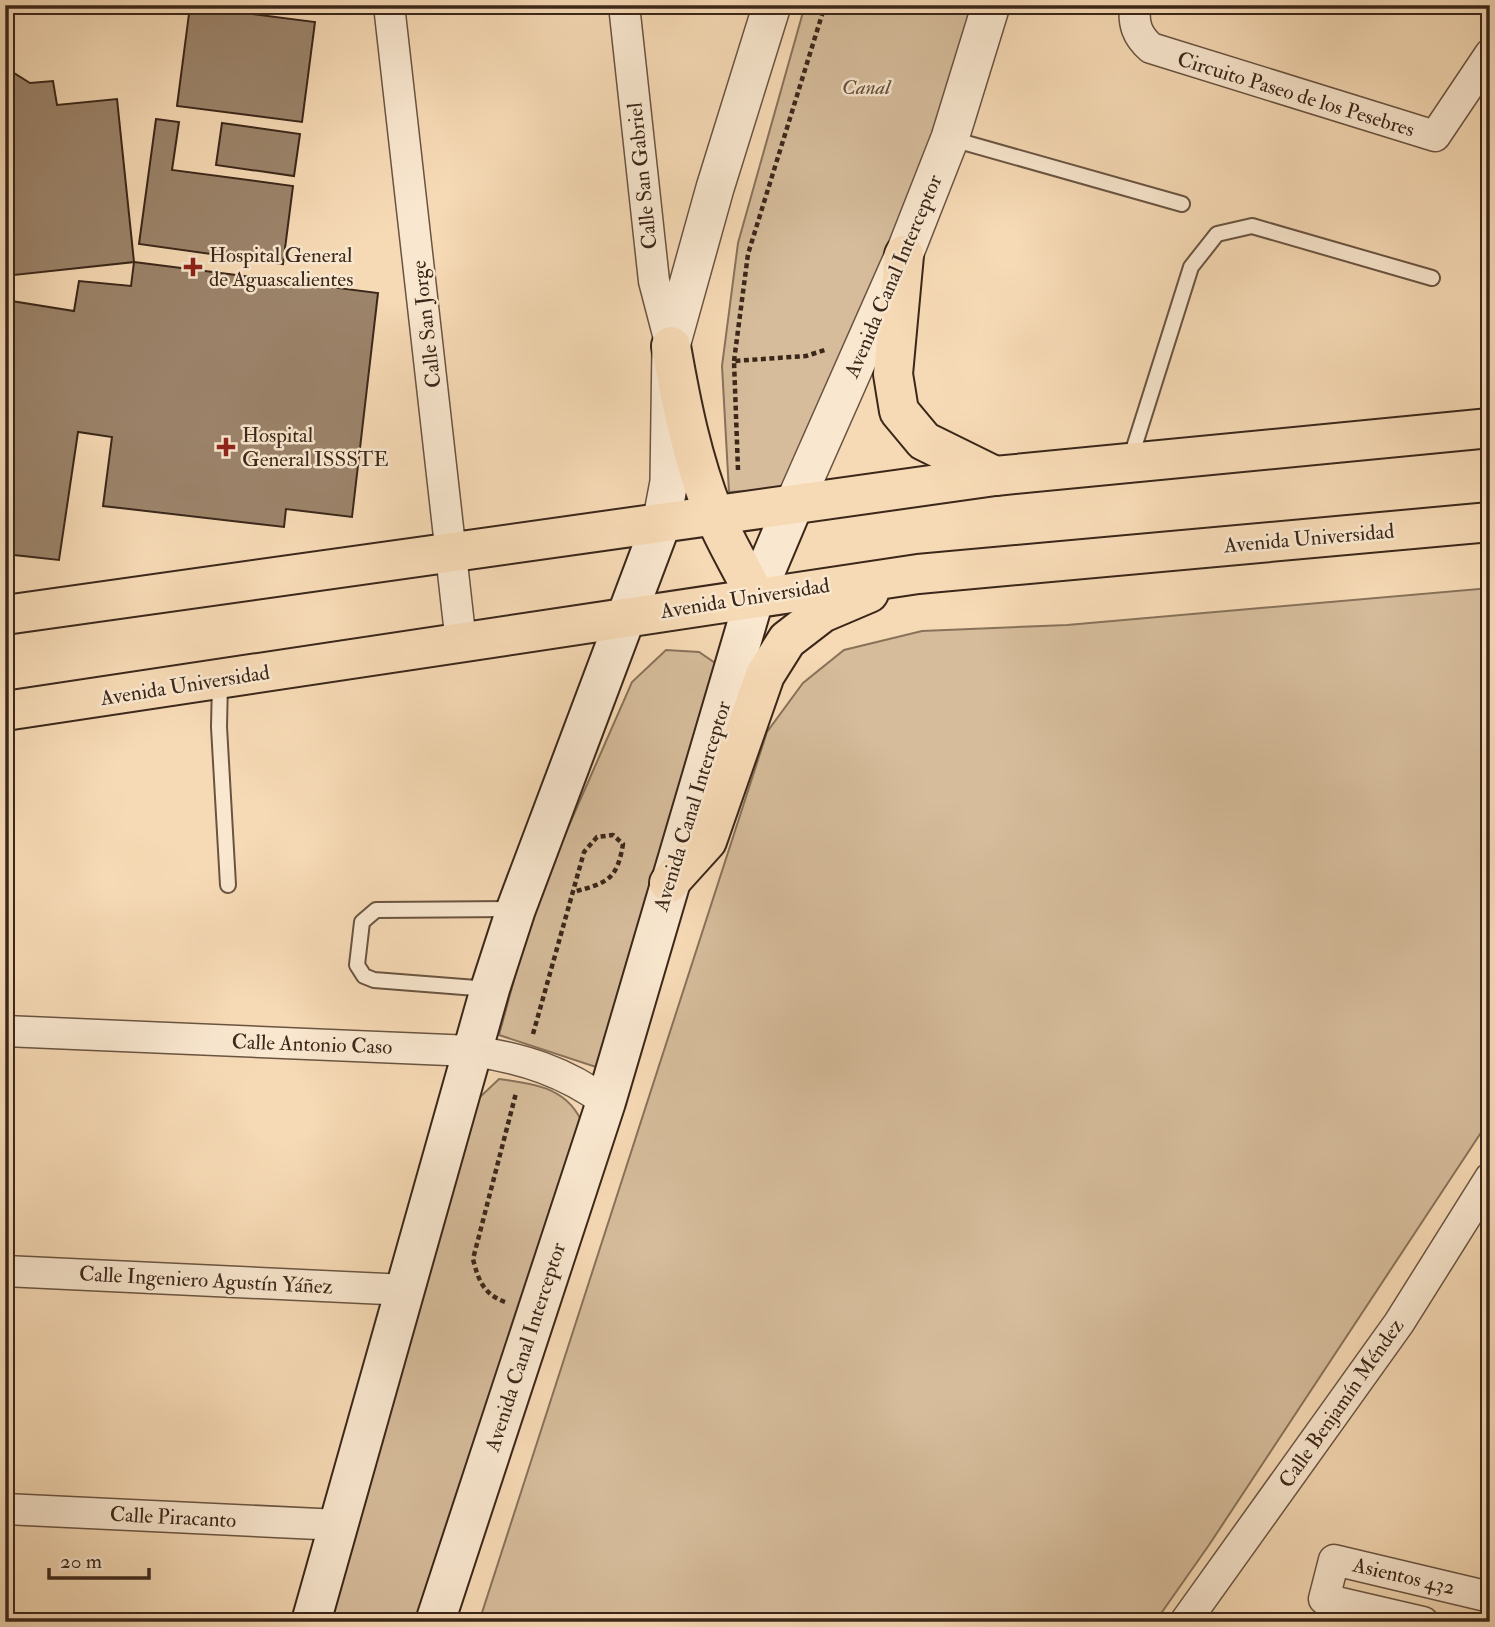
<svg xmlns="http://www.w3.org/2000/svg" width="1495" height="1627" viewBox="0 0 1495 1627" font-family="'IM FELL Double Pica',serif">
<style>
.green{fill:#d6bc9b;stroke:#88725a;stroke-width:2}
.building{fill:#9c846b;stroke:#3b271a;stroke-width:2}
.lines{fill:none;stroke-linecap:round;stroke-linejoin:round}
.service-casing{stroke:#6a5441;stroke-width:18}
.minor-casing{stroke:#6a5441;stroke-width:33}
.tertiary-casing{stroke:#6a5441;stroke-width:40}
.secondary-casing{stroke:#3b271a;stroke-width:42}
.primary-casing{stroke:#3b271a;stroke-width:42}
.path{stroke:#3b271a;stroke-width:4.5;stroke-dasharray:5 3.5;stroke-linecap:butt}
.service{stroke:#f9e7cf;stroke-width:14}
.minor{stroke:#f9e7cf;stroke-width:30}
.tertiary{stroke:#f9e7cf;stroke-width:37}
.secondary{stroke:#f9e7cf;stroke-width:38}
.primary{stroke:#f6dab5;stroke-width:38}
.poi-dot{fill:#8f2418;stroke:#f9e7cf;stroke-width:2.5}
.labels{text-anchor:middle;stroke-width:5;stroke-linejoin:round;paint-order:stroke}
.park-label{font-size:21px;font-style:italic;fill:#624c3a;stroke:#f9e7cf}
.street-label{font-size:21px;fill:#3b271a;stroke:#f9e7cf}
.poi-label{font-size:21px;fill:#3b271a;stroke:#f9e7cf;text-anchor:start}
</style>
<rect width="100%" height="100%" fill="#f6dab5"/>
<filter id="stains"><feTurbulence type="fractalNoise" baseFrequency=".00286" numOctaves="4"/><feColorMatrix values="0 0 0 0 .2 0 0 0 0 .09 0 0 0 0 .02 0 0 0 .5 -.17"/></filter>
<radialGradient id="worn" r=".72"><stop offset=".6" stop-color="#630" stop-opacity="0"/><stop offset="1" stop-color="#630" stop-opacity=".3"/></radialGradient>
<!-- green -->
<g class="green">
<path d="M805 5H976L899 259 799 488 729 492 722 366 738 243Z"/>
<path d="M1490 588V1119L1209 1545 1155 1622H479L767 732 803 683 844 650 922 631 1067 625Z"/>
<path d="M666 650 699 652 718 665 706 728 596 1067 499 1035 535 903 632 682Z"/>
<path d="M499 1079C532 1083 565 1087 581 1120L416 1622H329L479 1098Z"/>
</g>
<!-- building -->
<g class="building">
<path d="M270 5H317V11Z"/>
<path d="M190 6 315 22 302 122 177 106Z"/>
<path d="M5 46 11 71 30 83 53 81 57 105 117 99 134 262 5 276Z"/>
<path d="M156 119 179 122 172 170 293 186 283 264 139 244Z"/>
<path d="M222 123 300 134 294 176 216 165Z"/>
<path d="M134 262 378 293 352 517 286 509 284 527 103 506 112 437 78 432 59 560 5 554V300L74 311 79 281 131 286Z"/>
</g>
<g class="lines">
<!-- service casing -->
<g class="service-casing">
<g id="service">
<path d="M952 139 1182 204"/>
<path d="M1130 460 1191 267 1217 234 1252 226 1432 278"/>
<path d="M220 681 219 727 228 885"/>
<path d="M489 989 374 980 364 976 357 965 362 922 376 910 515 909"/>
</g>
</g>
<!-- minor casing -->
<g class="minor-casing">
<g id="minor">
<path d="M389 5 461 643"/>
<path d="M624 5 654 281 671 346"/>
<path d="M1135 5C1133 24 1137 36 1151 48L1435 136 1490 54"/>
<path d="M5 1031 472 1051C522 1058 566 1072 606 1102"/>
<path d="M5 1271 407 1290"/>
<path d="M5 1509 340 1525"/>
<path d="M1185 1622 1399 1323 1490 1178"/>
<path d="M1423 1622 1324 1599 1334 1560 1490 1597"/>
</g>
</g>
<!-- tertiary casing -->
<g class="tertiary-casing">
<g id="tertiary">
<path d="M793 506 904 255 950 138 991 5"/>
<path d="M661 524 669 482 671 346 715 188 772 5"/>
</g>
</g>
<!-- secondary casing -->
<g class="secondary-casing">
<g id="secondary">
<path d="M311 1622 490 989 516 909 661 524"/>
<path d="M435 1622 606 1102 755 596 793 506"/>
</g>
</g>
<!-- primary casing -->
<g class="primary-casing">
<g id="primary">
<path d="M904 255 893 374 899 411 924 441 995 476"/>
<path d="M671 346C681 403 692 459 714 514 725 542 742 568 755 596"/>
<path d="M5 615 995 476 1490 428"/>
<path d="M5 711 918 574 1490 522"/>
<path d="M669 883 707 841 765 675 787 640 822 613 869 593"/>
</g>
</g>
<!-- path -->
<g class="path">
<path d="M734 361 748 254 825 5"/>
<path d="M738 470 734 361 806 356 825 350"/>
<path d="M533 1034 584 852 597 837 613 835 623 844C617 881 606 883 573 892"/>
<path d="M505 1302C483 1294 478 1279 473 1259L516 1093"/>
</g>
<!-- service -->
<use href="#service" class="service"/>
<!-- minor -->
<use href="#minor" class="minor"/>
<!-- tertiary -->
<use href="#tertiary" class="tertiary"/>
<!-- secondary -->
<use href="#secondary" class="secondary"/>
<!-- primary -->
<use href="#primary" class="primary"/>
</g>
<!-- markers -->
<g class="poi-dot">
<path d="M189.5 256.5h7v7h7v7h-7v7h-7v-7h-7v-7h7z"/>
<path d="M222.5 436.5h7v7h7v7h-7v7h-7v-7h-7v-7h7z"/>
</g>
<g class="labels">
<!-- park labels -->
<g class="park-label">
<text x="866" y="94">Canal</text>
</g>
<!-- street labels -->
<g class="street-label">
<text transform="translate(1296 94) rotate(17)" y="7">Circuito Paseo de los Pesebres</text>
<text transform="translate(642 176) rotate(-96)" y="7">Calle San Gabriel</text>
<text transform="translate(893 276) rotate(-67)" y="7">Avenida Canal Interceptor</text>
<text transform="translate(426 324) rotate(-97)" y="7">Calle San Jorge</text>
<text transform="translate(1309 538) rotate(-5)" y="7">Avenida Universidad</text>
<text transform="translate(745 598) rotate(-9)" y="7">Avenida Universidad</text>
<text transform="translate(185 685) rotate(-9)" y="7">Avenida Universidad</text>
<text transform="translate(692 806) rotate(-73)" y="7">Avenida Canal Interceptor</text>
<text transform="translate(312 1044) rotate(2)" y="7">Calle Antonio Caso</text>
<text transform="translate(206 1280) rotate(3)" y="7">Calle Ingeniero Agustín Yáñez</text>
<text transform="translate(525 1347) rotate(-72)" y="7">Avenida Canal Interceptor</text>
<text transform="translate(1341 1403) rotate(-55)" y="7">Calle Benjamín Méndez</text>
<text transform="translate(173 1517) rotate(3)" y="7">Calle Piracanto</text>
<text transform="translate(1404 1576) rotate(13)" y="7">Asientos 432</text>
</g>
<!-- poi labels -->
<g class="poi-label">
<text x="209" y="262">Hospital General<tspan x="209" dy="24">de Aguascalientes</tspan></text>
<text x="242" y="442">Hospital<tspan x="242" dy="24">General ISSSTE</tspan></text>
</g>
</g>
<!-- margin -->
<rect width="1495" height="1627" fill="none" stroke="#f6dab5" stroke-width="28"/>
<rect x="7" y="7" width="1481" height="1613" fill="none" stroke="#3b271a" stroke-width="3.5"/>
<rect x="14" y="14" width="1467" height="1599" fill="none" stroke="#3b271a" stroke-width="2"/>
<!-- scale -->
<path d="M49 1568v10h100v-10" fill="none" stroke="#3b271a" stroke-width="3.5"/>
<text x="60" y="1568" font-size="21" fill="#3b271a" stroke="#f9e7cf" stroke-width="5" paint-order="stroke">20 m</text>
<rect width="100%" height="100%" filter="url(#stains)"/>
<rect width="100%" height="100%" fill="url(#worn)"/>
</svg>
